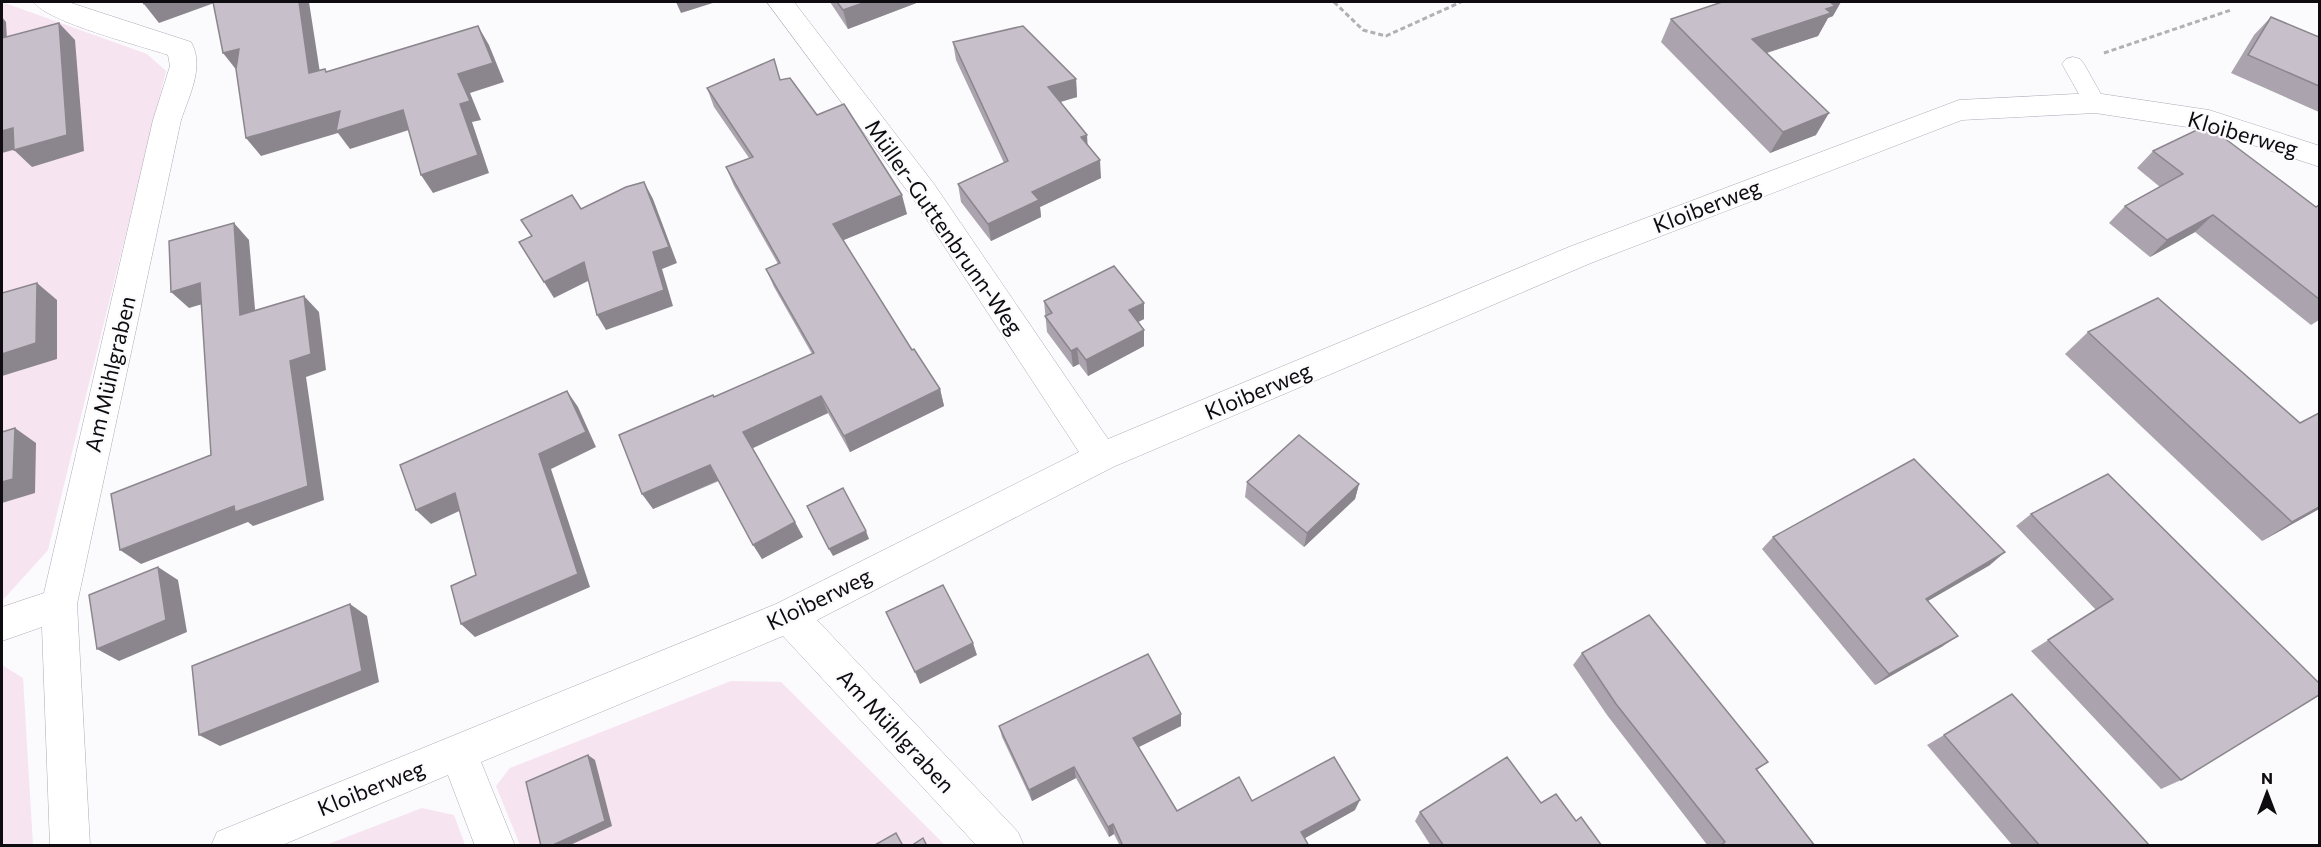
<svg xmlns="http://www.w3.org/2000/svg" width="2321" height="847" viewBox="0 0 2321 847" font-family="Commissioner,sans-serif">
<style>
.green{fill:#f7e4f1}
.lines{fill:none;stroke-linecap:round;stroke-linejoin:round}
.service-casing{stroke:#aeaab7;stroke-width:1}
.minor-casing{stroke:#aeaab7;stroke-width:1}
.path{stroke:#b1b0b4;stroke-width:3;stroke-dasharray:5 3;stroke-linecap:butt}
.service{fill:#fff;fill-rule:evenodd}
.minor{fill:#fff;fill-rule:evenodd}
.wall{fill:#aba4ae}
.shaded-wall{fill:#8b868d}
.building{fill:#c7bfca;stroke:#8b868d;stroke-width:1.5}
.labels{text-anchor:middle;stroke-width:4.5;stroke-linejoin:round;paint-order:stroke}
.street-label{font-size:22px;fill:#0e0c11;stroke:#fbfafd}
</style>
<rect width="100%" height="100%" fill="#fbfafd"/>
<!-- green -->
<g class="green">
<path d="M2 2 147 54 166 71 48 550 2 601Z"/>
<path d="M2 665 23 678 33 845H2Z"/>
<path d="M731 681 781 682 945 845H520L496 786 510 768Z"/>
<path d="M422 808 454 815 465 845H326Z"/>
</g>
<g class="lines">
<!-- service casing -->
<g class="service-casing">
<path id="service" d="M2073 57 2080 59 2084 64 2106 103 2103 108 2095 111 2087 108 2084 103 2062 64 2066 59Z"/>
</g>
<!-- minor casing -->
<g class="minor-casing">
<g id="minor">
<path d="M34 2H68L191 42C205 66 189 96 181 120L77 604 90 846H50L42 627 2 641V607L44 593 153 120 170 66 168 55C142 46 46 22 34 2Z"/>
<path d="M767 2H794L934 184 1108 439 1569 247 1959 100 2095 93 2209 110 2320 146V167L2207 130 2095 113 1962 120 1591 263 1113 467 817 620 1018 832 1024 846H977L783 636 481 762 515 846H475L448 775 280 846H211L217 832 776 604 1079 452 914 200Z"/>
</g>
</g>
<!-- path -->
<g class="path">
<path d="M1334 2 1363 30 1386 36 1461 2"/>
<path d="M2104 53 2231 10"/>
</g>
<!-- service -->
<use href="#service" class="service"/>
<!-- minor -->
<use href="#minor" class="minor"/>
</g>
<!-- wall -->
<g class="wall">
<path d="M830 2H919L848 29Z"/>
<path d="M1833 16 1828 18 1818 36 1767 53 1816 135 1770 153 1661 42 1671 19Z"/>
<path d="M2271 17 2319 37V112L2231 73 2254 35Z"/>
<path d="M953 42 1076 79 1077 97 1060 102 1087 144 1101 178 1040 207 1041 217 991 241 961 202 958 184 1004 163 956 60Z"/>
<path d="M781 80 817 115 907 214 843 240 912 350 940 389 944 406 850 452 828 413 752 448 803 537 762 559 719 481 653 509 714 397 812 354 774 287 766 269 778 264 734 186 726 167 749 158 714 107 707 88Z"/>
<path d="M2153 151 2316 207 2319 205V320L2311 325 2195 232 2150 257 2109 223 2125 206 2160 187 2137 168Z"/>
<path d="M1044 301 1144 303V319L1138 322 1144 346 1088 376 1079 364 1073 367 1047 332Z"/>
<path d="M2088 332 2300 423 2319 509 2262 541 2065 354Z"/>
<path d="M2108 474 2181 780 2161 789 2031 651 2096 610 2016 526 2031 514Z"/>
<path d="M1247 482 1359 484 1355 499 1304 547 1245 497Z"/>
<path d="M1773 537 1990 565 1928 601 1943 646 1875 685 1762 549Z"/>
<path d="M1582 653 1768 762 1757 770 1815 846H1708L1607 715 1573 665Z"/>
<path d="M1181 714V726L1138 747 1177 811 1252 801 1355 810 1305 838 1309 846H1120L1114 834 1109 837 1076 778 1032 801 1002 737 999 726Z"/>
<path d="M1944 735 2150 846H2013L1927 745Z"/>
<path d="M1541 803 1602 846H1431L1415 821 1420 812Z"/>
</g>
<!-- shaded-wall -->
<g class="shaded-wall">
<path d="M152 2H217L159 23 144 4Z"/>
<path d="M299 2H309L323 92 309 73Z"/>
<path d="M676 2H716L681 13Z"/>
<path d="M866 2H919L848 29 843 10Z"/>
<path d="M1827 2H1841L1833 16 1828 18 1818 36 1741 61 1752 39Z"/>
<path d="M2 17 6 22 8 58 2 52Z"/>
<path d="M59 23 75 40 84 151 32 167 14 150Z"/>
<path d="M478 26 489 45 504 82 470 93 481 120 472 122 489 173 433 193 421 175 460 104 458 74Z"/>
<path d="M239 49 238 72 223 53Z"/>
<path d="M1076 79 1077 97 1050 105 1048 87Z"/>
<path d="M403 110 415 128 350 149 338 133 261 156 246 138 340 111Z"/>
<path d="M1829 113 1816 135 1770 153 1783 132Z"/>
<path d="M13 128 31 145 2 153V131Z"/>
<path d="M1087 135 1088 152 1081 137Z"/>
<path d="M1100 160 1101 178 1040 207 1041 217 991 241 988 224 1032 192Z"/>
<path d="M644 182 653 199 677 263 662 269 673 306 606 330 597 315 653 252Z"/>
<path d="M902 195 907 214 839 242 833 224Z"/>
<path d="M2213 215 2195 232 2150 257 2167 240Z"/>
<path d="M234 223 249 240 257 332 240 315Z"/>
<path d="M584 262 594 278 554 298 544 282Z"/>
<path d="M37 283 57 300V359L2 376V354Z"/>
<path d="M200 283 216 300 189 308 171 292Z"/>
<path d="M304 296 319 312 326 370 306 377 324 500 253 526 248 522 141 564 120 550 234 506 290 361Z"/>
<path d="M1144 303V319L1130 326 1129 310Z"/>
<path d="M1144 330V346L1088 376 1086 360Z"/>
<path d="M1077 348 1079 364 1073 367 1071 351Z"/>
<path d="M940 389 944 406 850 452 844 436Z"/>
<path d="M567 391 578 407 596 447 551 469 590 587 475 637 461 624Z"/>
<path d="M821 396 828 413 751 449 743 432Z"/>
<path d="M15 428 36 443 35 493 2 503V482Z"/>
<path d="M710 465 719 480 653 509 642 494Z"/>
<path d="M1359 484 1355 499 1304 547 1307 533Z"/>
<path d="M455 493 468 507 431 524 416 510Z"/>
<path d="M2319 507V509L2262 541 2292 522Z"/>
<path d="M795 522 803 537 762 559 753 545Z"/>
<path d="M866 531 869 539 833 556 829 549Z"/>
<path d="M2005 552 1990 565 1912 610 1926 599Z"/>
<path d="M158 567 178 580 187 632 119 661 97 649Z"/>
<path d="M350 604 367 616 379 682 220 746 199 735Z"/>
<path d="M1958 636 1943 646 1875 685 1889 674Z"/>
<path d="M973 643 977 655 920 684 915 672Z"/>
<path d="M1181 714V726L1133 750V738Z"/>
<path d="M588 755 595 760 612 826 568 846H551Z"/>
<path d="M1074 767 1076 778 1032 801 1029 790Z"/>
<path d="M1360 800 1355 810 1298 842 1301 832Z"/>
<path d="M1113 824 1114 834 1109 837 1108 827Z"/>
</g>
<!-- building -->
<g class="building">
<path d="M143 2H152L144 4Z"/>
<path d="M213 2H299L309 73 325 69 326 72 478 26 493 63 458 74 470 101 460 104 478 155 421 175 403 110 336 131 340 111 246 138 236 69 239 49 223 53Z"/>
<path d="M837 2H866L843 10Z"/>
<path d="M1722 2H1830L1835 6 1826 9 1831 13 1752 39 1829 113 1783 132 1671 19Z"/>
<path d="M2271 17 2319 37V86L2248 55Z"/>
<path d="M59 23 67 135 14 150 13 128 2 131V38Z"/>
<path d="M1023 26 1076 79 1048 87 1087 135 1081 137 1100 160 1032 192 1039 200 988 224 958 184 1008 161 953 42Z"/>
<path d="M774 59 780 80 790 78 817 115 844 104 902 195 833 224 912 350 914 349 940 389 844 436 821 396 743 432 795 522 753 545 710 465 642 494 619 435 713 395 714 397 814 353 766 269 780 263 726 167 753 157 707 88Z"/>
<path d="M2207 125 2316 207 2319 205V299L2213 215 2167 240 2125 206 2183 174 2153 151Z"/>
<path d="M644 182 669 247 653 252 664 290 597 315 584 262 544 282 519 242 532 236 521 220 572 195 581 209 626 187Z"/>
<path d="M234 223 240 315 304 296 311 354 290 361 308 486 235 512 234 506 120 550 111 494 211 455 200 283 171 292 169 241Z"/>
<path d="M1114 266 1144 303 1129 310 1144 330 1086 360 1077 348 1071 351 1045 316 1052 313 1044 301Z"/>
<path d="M37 283 36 343 2 354V293Z"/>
<path d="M2158 298 2300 423 2319 413V507L2292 522 2088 332Z"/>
<path d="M567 391 586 432 539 454 578 574 461 624 451 586 476 575 455 493 416 510 400 465Z"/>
<path d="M15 428 13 479 2 482V432Z"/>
<path d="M1299 435 1359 484 1307 533 1247 482Z"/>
<path d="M1914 459 2005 552 1926 599 1958 636 1889 674 1773 537Z"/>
<path d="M2108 474 2319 683V695L2181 780 2048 640 2113 599 2031 514Z"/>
<path d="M843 488 866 531 829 549 807 506Z"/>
<path d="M158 567 166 620 97 649 89 595Z"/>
<path d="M943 585 973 643 915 672 886 612Z"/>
<path d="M350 604 362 671 199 735 192 666Z"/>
<path d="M1649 615 1768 762 1756 769 1815 846H1720L1725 842 1616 704 1582 653Z"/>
<path d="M1148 654 1181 714 1133 738 1177 811 1239 777 1252 801 1334 757 1360 800 1301 832 1309 846H1123L1113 824 1108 827 1074 767 1029 790 999 726Z"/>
<path d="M2012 694 2150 846H2040L1944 735Z"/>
<path d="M588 755 605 821 551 846H541L526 782Z"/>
<path d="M1507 757 1541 803 1556 794 1576 821 1581 817 1602 846H1444L1420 812Z"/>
<path d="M896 833 903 846H873Z"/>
<path d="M923 838 927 846H911Z"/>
</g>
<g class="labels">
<!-- street labels -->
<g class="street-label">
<text transform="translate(2243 134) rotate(16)" y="8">Kloiberweg</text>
<text transform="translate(1707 206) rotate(-21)" y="8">Kloiberweg</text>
<text transform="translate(944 227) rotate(55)" y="8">Müller-Guttenbrunn-Weg</text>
<text transform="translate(110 374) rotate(-77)" y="8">Am Mühlgraben</text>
<text transform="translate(1258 391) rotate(-23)" y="8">Kloiberweg</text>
<text transform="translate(819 599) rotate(-26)" y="8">Kloiberweg</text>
<text transform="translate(896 731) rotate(47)" y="8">Am Mühlgraben</text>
<text transform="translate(371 788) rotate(-22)" y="8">Kloiberweg</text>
</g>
</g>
<!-- border -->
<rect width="2321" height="847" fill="none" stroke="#0e0c11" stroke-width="6"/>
<!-- north arrow -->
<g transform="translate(2267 793)" stroke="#fbfafd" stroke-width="4.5" paint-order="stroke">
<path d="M0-4.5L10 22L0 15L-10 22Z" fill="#0e0c11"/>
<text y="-9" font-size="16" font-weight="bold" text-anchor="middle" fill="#0e0c11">N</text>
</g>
</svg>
